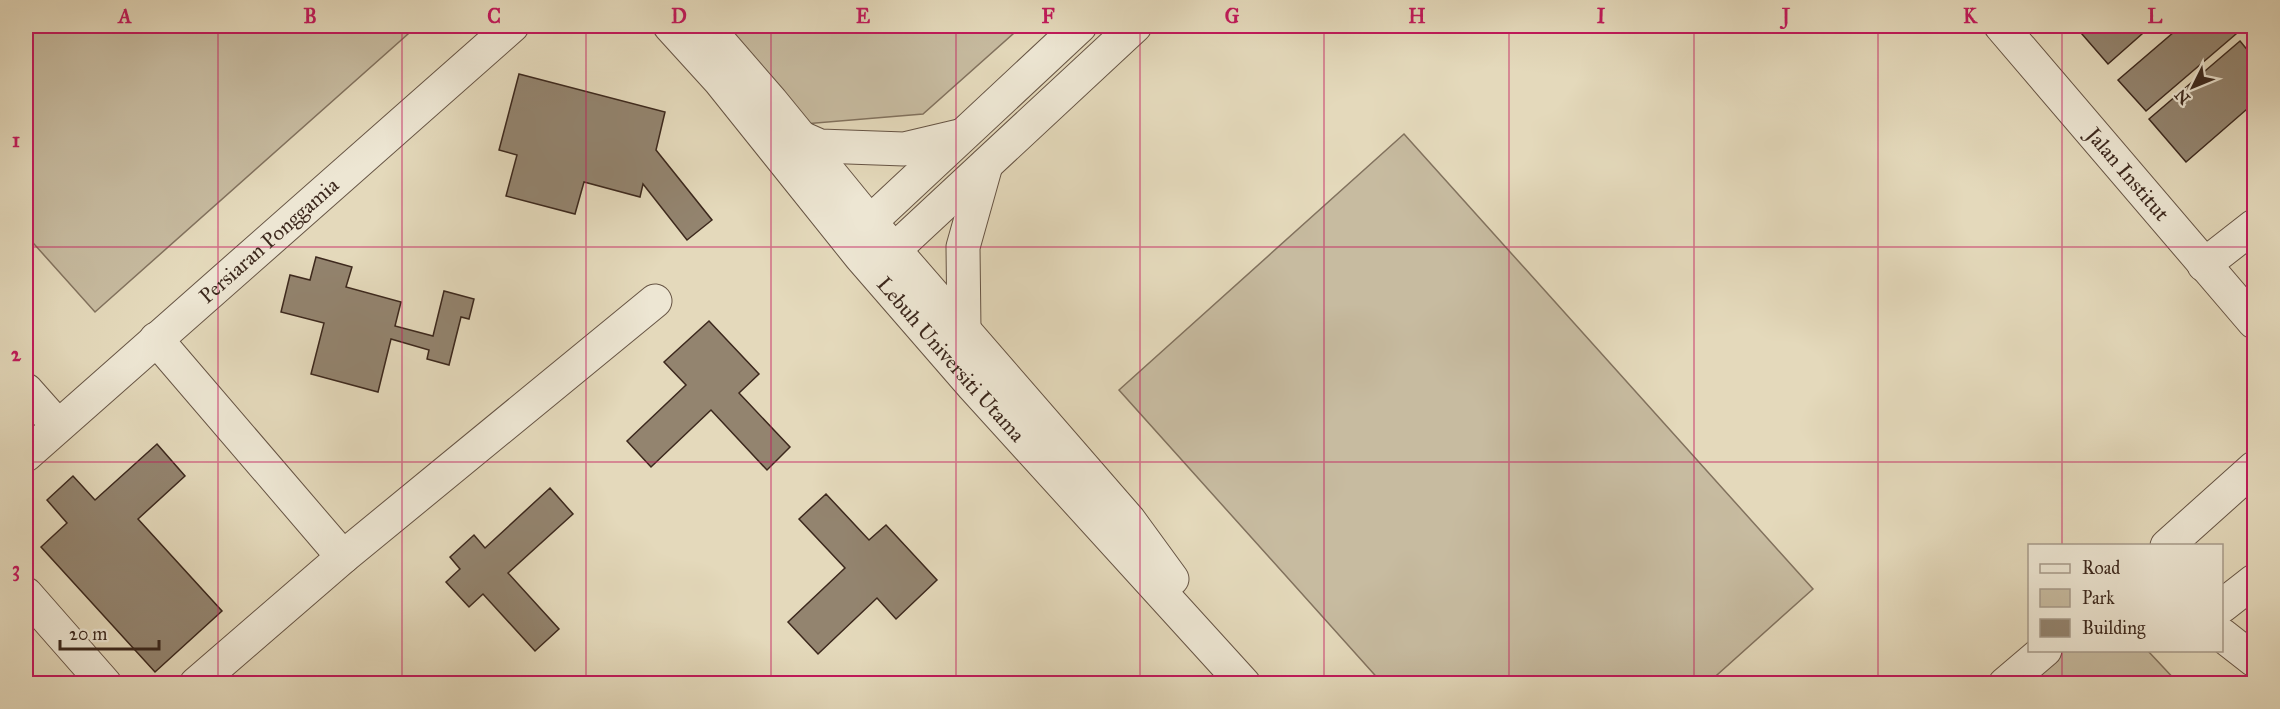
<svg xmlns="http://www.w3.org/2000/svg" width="2280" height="709" viewBox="0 0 2280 709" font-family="'IM FELL Great Primer',serif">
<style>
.green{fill:#c7bba0;stroke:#82725e;stroke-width:1.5}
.building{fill:#93846f;stroke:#3c281d;stroke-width:1.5}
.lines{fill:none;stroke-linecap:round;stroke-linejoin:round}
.minor-casing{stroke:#665444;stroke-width:35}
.minor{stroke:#ede6d3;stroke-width:33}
.grid{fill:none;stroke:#c2185b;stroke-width:1.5;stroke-opacity:0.55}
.labels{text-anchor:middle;stroke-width:4.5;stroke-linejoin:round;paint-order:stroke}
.street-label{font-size:21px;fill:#3c281d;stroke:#ede6d3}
.neatline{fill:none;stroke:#c2185b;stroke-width:2}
.grid-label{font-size:20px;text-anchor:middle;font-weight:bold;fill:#c2185b}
</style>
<rect width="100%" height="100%" fill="#e4d9bb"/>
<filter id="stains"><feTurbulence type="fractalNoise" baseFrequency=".00333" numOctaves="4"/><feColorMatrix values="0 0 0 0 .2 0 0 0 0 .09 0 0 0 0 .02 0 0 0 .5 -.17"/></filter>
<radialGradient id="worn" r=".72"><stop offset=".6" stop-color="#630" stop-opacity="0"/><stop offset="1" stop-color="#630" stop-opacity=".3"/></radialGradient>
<!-- green -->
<g class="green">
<path d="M26 26H417L95 312 26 235Z"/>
<path d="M722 26H1022L923 114 804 124Z"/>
<path d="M1404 134 1813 589 1708 683H1382L1119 390Z"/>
<path d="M2056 650 2148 651 2178 683 2017 684Z"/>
</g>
<!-- building -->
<g class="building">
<path d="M2075 26H2151L2108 64Z"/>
<path d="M2181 26H2228L2236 34 2146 111 2118 80Z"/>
<path d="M2240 41 2254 58V103L2186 162 2149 119Z"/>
<path d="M519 74 665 112 656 150 712 220 687 240 643 184 640 197 584 182 575 214 506 196 517 155 499 150Z"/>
<path d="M316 257 352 267 346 287 401 302 395 326 433 336 444 291 474 299 469 319 461 317 449 365 427 359 429 350 391 339 378 392 311 374 324 323 281 312 290 275 310 280Z"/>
<path d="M709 321 759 374 739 393 790 447 767 470 711 410 651 467 627 441 686 385 664 362Z"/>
<path d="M157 444 185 476 138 519 222 611 155 672 41 547 67 523 47 500 73 476 95 500Z"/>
<path d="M550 488 573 514 508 573 559 629 535 651 483 594 469 607 446 582 460 569 450 557 474 535 485 548Z"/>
<path d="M826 494 869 540 886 525 937 580 896 619 877 598 818 654 788 622 845 568 799 519Z"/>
</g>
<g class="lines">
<!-- minor casing -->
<g class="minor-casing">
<g id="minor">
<path id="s1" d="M670 26 720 81 861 257 973 386 1244 684"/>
<path d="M706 26 771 101 865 216 1129 520 1172 579"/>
<path id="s2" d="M2001 26 2254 322"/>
<path d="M802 138 820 146 904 149 959 136"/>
<path d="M874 244 870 222 1080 26"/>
<path d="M873 245 889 251 894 250 1135 26"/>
<path d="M2204 265 2254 226"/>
<path d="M964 330 963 247 986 165"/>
<path d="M156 339 343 557"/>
<path d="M26 390 58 426"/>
<path id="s3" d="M26 455 512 26"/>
<path d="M2167 546 2254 468"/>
<path d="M26 594 105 684"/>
<path d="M2222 606 2254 581"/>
<path d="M2222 635 2254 660"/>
<path d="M196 684 343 557 655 301"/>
<path d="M2005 684 2045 650"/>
</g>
</g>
<!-- minor -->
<use href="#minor" class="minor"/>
</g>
<!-- grid -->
<path class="grid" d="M218 26V684M402 26V684M586 26V684M771 26V684M956 26V684M1140 26V684M1324 26V684M1509 26V684M1694 26V684M1878 26V684M2062 26V546M26 247H2254M26 462H2254M2062 650V684"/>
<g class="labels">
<!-- street labels -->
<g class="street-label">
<text dy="7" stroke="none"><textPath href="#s2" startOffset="195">Jalan Institut</textPath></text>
<text dy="7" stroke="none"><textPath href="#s3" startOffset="324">Persiaran Ponggamia</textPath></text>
<text dy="7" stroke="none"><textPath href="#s1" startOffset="436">Lebuh Universiti Utama</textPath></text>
</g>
</g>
<!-- margin -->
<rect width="2280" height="709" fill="none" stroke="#e4d9bb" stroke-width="66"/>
<!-- legend -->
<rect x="2028" y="544" width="195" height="108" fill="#ede6d3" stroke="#a69a8a" stroke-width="1.5"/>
<rect x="2040" y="564" width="30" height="9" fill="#ede6d3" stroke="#a69a8a" stroke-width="1.5"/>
<text x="2082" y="574" font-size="18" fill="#3c281d">Road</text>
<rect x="2040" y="589" width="30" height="18" fill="#c7bba0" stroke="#a69a8a" stroke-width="1.5"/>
<text x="2082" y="604" font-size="18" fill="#3c281d">Park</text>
<rect x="2040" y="619" width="30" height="18" fill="#93846f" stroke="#a69a8a" stroke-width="1.5"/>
<text x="2082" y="634" font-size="18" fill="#3c281d">Building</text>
<!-- north arrow -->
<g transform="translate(2193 87) rotate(227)" stroke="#ede6d3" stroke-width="4.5" paint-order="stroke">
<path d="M0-4.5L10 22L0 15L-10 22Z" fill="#3c281d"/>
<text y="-9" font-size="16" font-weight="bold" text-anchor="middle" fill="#3c281d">N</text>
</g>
<!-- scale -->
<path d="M60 640v9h99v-9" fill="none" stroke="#3c281d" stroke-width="3"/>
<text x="69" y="640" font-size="18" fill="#3c281d" stroke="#ede6d3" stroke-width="4.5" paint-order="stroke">20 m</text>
<rect x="33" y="33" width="2214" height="643" class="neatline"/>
<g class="grid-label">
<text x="125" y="23">A</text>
<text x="310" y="23">B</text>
<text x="494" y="23">C</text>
<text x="679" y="23">D</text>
<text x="863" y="23">E</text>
<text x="1048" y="23">F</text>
<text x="1232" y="23">G</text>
<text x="1417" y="23">H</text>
<text x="1601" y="23">I</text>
<text x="1786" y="23">J</text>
<text x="1970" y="23">K</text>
<text x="2155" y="23">L</text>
<text x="16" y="147">1</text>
<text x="16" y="361">2</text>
<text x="16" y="576">3</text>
</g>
<rect width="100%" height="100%" filter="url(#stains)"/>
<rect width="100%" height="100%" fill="url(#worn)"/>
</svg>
